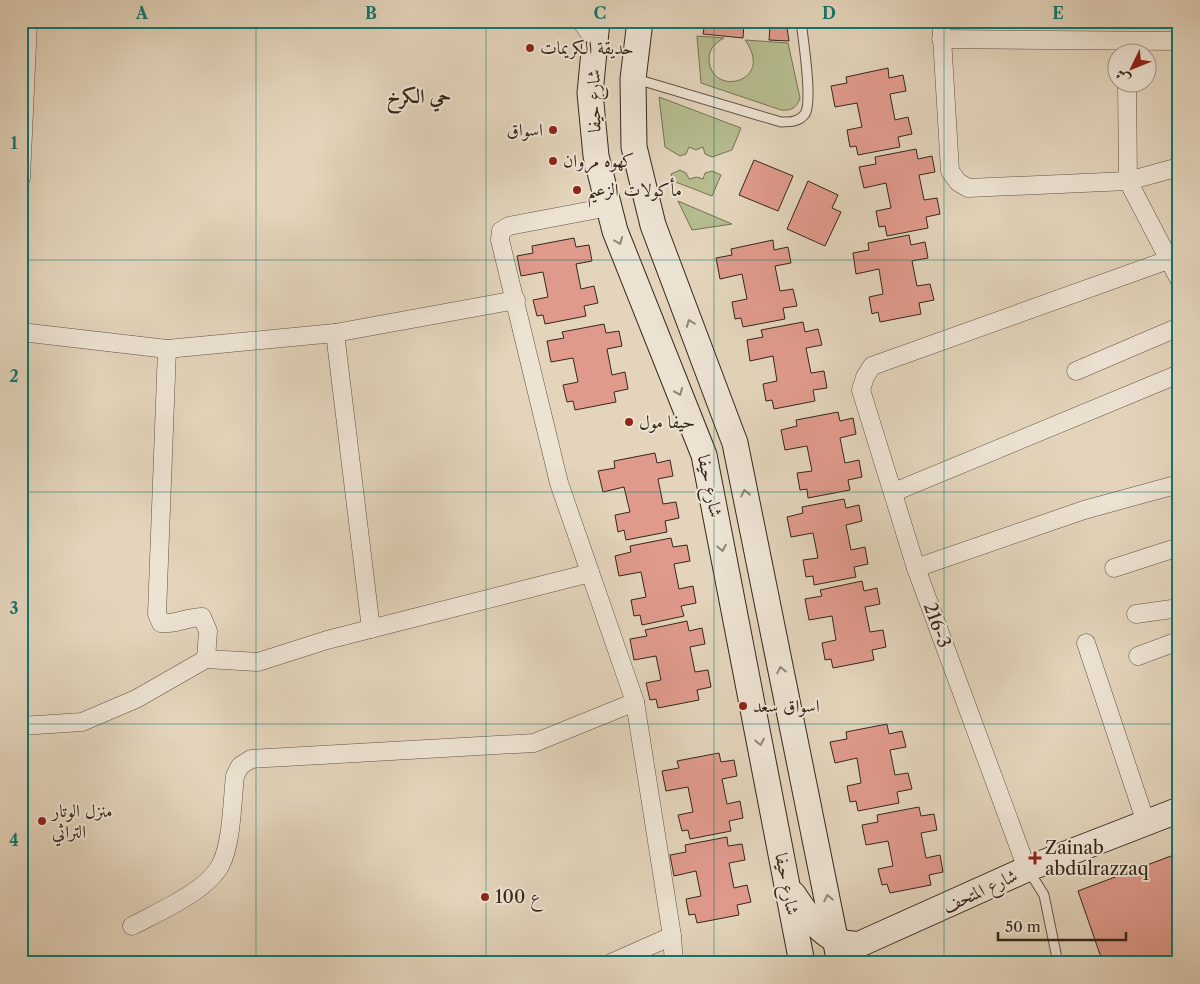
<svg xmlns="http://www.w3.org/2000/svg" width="1200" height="984" viewBox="0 0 1200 984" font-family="'Libre Caslon Text',Amiri,serif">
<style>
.green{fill:#b6bc8e;stroke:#757254}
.building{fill:#e09a8c;stroke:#34271b}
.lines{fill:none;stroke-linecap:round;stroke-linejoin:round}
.lane-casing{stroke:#605243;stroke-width:11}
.street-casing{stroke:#605243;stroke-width:19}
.secondary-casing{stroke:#34271b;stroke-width:27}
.lane{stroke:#ede3d3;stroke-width:9}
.street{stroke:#ede3d3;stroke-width:18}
.secondary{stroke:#ede3d3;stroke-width:25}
.oneway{stroke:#908577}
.grid{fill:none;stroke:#0f766e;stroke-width:1;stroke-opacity:0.55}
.poi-dot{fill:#8f2418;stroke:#ede3d3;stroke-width:2}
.labels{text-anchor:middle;stroke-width:4;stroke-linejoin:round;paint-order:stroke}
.poi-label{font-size:18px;fill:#34271b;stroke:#ede3d3;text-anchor:start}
.street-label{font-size:18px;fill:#34271b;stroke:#ede3d3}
.quarter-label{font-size:20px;font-weight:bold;fill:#34271b;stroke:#ede3d3}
.neatline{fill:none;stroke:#0f766e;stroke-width:2}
.grid-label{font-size:16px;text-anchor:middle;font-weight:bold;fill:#0f766e}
</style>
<rect width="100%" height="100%" fill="#e3d4bb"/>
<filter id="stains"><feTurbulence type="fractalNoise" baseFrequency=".004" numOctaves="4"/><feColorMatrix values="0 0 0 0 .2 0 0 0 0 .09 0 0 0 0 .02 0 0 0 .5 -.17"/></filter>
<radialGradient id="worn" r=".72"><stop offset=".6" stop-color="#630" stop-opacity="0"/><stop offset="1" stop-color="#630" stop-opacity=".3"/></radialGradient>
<!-- green -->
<g class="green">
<path d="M697 36 724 38C715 43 709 49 709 59 710 98 776 83 745 40L788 43 800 98C797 108 791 111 781 110L701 83Z"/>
<path d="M659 97 741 128 732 150 712 157 705 154 703 147 696 150 689 147 686 154 680 156 665 147Z"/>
<path d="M680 170 686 173 689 179 697 177 703 179 705 173 712 171 721 175 712 196 673 181 671 174Z"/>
<path d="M678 201 732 224 692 230Z"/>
</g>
<!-- building -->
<g class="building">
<path d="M699 21H740V24H744L743 38 703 34 705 23Z"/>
<path d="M752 21H786L789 41 769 40 770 27 751 24Z"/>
<path d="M888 68 889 78 903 75 906 91 890 94 895 120 908 117 912 134 898 137 900 147 858 155 856 146 850 147 847 130 862 127 857 103 835 107 831 86 847 83 846 77Z"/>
<path d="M916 149 918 159 932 156 935 172 919 175 924 200 937 198 940 214 926 217 928 228 887 236 885 226 879 227 876 211 891 208 886 183 864 188 859 167 876 164 875 157Z"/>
<path d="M754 160 793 176 778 211 739 195Z"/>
<path d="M808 181 838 195 832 208 841 212 825 246 787 229Z"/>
<path d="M909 235 911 245 925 242 928 258 912 261 917 286 930 284 934 300 919 303 921 314 880 322 878 312 872 314 869 297 883 294 879 269 856 274 853 253 869 250 868 243Z"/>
<path d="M574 238 576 247 589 245 592 261 576 264 581 289 594 286 598 303 584 306 586 316 545 324 543 315 537 316 533 300 548 297 543 272 521 276 517 256 533 253 532 246Z"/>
<path d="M773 240 774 250 788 247 791 263 775 266 780 291 793 289 797 306 783 308 785 319 743 327 741 318 735 319 732 302 747 299 742 274 720 279 716 258 732 255 731 249Z"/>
<path d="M803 322 805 332 818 329 822 345 806 348 811 373 824 371 827 388 813 390 815 401 774 409 772 400 766 401 763 384 777 381 773 356 750 361 747 340 763 337 761 330Z"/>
<path d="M604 324 606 333 619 331 622 346 607 349 612 375 625 372 628 389 614 392 616 402 575 410 573 401 567 402 563 385 578 382 573 358 551 362 547 341 564 338 562 332Z"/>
<path d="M838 412 840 421 853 418 856 434 840 438 845 463 859 460 862 477 848 480 850 490 808 498 807 489 800 490 797 473 812 471 807 446 785 450 781 430 797 426 796 420Z"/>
<path d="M655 453 657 463 670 460 673 476 658 479 663 504 676 502 679 518 665 521 667 532 626 540 624 530 618 532 615 515 630 512 624 487 603 492 598 471 615 468 614 461Z"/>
<path d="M844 499 846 508 859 505 862 521 846 525 851 550 865 547 868 564 854 567 856 577 814 585 813 576 806 577 803 560 818 558 813 533 791 537 787 517 803 513 802 507Z"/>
<path d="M671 538 673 547 687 545 690 561 674 564 679 589 693 586 696 603 681 606 684 616 642 625 640 615 634 616 631 600 646 597 641 572 619 576 615 556 631 552 630 546Z"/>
<path d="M862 581 864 591 877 588 880 604 865 607 870 632 883 630 886 647 872 650 874 660 833 668 831 659 825 660 822 643 836 640 832 616 809 620 805 599 822 596 820 590Z"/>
<path d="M687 621 689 631 702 628 705 644 690 647 695 672 708 670 711 687 697 690 699 700 658 708 656 699 650 700 646 683 661 680 656 656 634 660 630 639 647 636 645 630Z"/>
<path d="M887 724 889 734 902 731 906 747 890 750 895 775 908 773 912 789 897 792 899 803 858 811 856 801 850 802 847 786 861 783 857 758 835 763 830 742 847 739 846 732Z"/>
<path d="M719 753 721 762 734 760 737 776 722 779 727 804 740 801 743 818 729 821 731 831 690 839 688 830 682 831 678 815 693 812 688 787 666 791 662 771 679 768 677 761Z"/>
<path d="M919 807 921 816 934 814 937 830 921 833 926 858 940 855 943 872 929 875 931 885 890 893 887 884 882 885 878 869 893 866 888 841 866 845 862 825 878 822 877 815Z"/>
<path d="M727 837 728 846 742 844 745 860 729 863 734 888 747 885 751 902 737 905 739 915 697 923 695 914 689 915 686 899 701 896 696 871 674 876 670 855 686 852 685 845Z"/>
<path d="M1179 853V963H1103L1078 891Z"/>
<path d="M946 956 955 963H941Z"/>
</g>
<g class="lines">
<!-- lane casing -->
<g class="lane-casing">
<g id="lane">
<path d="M636 79 781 122C790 122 799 122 805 114 813 101 803 39 801 21"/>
<path d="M1029 871 1044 895 1058 963"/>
</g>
</g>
<!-- street casing -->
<g class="street-casing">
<g id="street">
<path d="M581 21 595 41"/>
<path d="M941 21 950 171 958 182 968 188 1128 181 1179 167"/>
<path d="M941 39 1179 41"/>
<path d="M1127 82 1128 181 1179 279"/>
<path d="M21 178 28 21"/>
<path d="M609 207 509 226 501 231 500 240 559 483 635 702 672 936 674 963"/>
<path d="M21 332 167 349 335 333 516 300"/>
<path d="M335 333 371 629"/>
<path d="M167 349 157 614 161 623C175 625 187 617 202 617L208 631 206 659"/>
<path d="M1076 371 1179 327"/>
<path d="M894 492 1179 374"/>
<path d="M916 568 1084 510 1179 484"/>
<path d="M1114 568 1179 547"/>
<path d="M1136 614 1179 608"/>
<path d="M1086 643 1146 823"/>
<path d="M1138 656 1173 643 1179 644"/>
<path d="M21 726 82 722 136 699 206 659 258 662 327 640 590 573"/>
<path d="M1027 869 916 568 861 390 865 377 872 366 1168 260"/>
<path d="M132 926C158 912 208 891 221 864 232 842 232 802 235 776L240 766 251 759 534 743 635 702"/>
<path d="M611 963 672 936"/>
</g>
</g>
<!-- secondary casing -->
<g class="secondary-casing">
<g id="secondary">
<path d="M597 21 590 93 596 156 615 231 704 455 802 963"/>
<path d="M640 21 633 79 634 147 653 225 735 443 840 963"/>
<path d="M793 894C809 918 828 947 860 944L1027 869 1179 810"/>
</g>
</g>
<!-- lane -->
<use href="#lane" class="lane"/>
<!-- street -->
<use href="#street" class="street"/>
<!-- secondary -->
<use href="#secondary" class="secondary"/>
</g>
<!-- one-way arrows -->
<defs><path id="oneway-chevron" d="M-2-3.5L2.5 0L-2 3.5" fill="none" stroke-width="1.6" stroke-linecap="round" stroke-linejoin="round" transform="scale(1.25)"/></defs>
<g class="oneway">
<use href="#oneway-chevron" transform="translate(619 241) rotate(68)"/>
<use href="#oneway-chevron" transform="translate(690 323) rotate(-111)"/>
<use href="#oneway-chevron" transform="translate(679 392) rotate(68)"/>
<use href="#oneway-chevron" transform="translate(745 493) rotate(-102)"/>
<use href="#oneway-chevron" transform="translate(722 548) rotate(79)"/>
<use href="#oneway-chevron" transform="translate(781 670) rotate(-102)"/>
<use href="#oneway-chevron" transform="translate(760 742) rotate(79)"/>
<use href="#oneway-chevron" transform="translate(828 898) rotate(-102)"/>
</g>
<!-- grid -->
<path class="grid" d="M256 21V963M486 21V963M714 21V963M944 21V963M21 260H1179M21 492H1179M21 724H1179"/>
<!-- markers -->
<g class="poi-dot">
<circle cx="530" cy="48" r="5"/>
<circle cx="553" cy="130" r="5"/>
<circle cx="553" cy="161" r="5"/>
<circle cx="577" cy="190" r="5"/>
<circle cx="629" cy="422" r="5"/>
<circle cx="743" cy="706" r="5"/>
<circle cx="42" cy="821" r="5"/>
<path d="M1032.5 850.5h5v5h5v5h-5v5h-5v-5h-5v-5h5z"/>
<circle cx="485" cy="897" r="5"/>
</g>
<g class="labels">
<!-- poi labels -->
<g class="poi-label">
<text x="540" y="54">حديقة الكريمات</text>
<text x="543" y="136" text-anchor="end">اسواق</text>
<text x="563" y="167">كهوه مروان</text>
<text x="587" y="196">مأكولات الزعيم</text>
<text x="639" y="428">حيفا مول</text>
<text x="753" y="712">اسواق سعد</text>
<text x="52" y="817">منزل الوتار<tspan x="52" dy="21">التراثي</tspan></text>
<text x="1045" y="854">Zainab<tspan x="1045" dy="21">abdulrazzaq</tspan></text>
<text x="495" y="903">100 ع</text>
</g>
<!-- street labels -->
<g class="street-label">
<text transform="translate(594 101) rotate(-91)" y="6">شارع حيفا</text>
<text transform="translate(710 486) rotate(78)" y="6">شارع حيفا</text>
<text transform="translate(937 625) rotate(70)" y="6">216-3</text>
<text transform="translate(787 884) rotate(79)" y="6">شارع حيفا</text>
<text transform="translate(980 891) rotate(-25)" y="6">شارع المتحف</text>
</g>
<!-- quarter labels -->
<g class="quarter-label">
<text x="419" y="103">حي الكرخ</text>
</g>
</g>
<!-- margin -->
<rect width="1200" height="984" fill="none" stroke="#e3d4bb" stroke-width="55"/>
<!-- north arrow -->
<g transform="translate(1132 68) rotate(227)"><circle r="24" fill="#ede3d3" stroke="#a39889"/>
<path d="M0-4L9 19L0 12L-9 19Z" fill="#8f2418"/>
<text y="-8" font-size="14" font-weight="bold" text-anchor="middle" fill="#34271b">ش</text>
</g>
<!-- scale -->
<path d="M998 932v8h128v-8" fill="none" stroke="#34271b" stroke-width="2.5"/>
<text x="1005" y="932" font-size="15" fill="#34271b" stroke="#ede3d3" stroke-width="4" paint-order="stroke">50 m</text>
<rect x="28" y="28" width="1144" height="928" class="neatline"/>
<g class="grid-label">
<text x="142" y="19">A</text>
<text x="371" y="19">B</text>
<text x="600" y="19">C</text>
<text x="829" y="19">D</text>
<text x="1058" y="19">E</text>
<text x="14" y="149">1</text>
<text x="14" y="382">2</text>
<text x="14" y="614">3</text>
<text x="14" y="846">4</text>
</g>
<rect width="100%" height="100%" filter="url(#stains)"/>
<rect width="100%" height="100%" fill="url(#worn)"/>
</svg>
